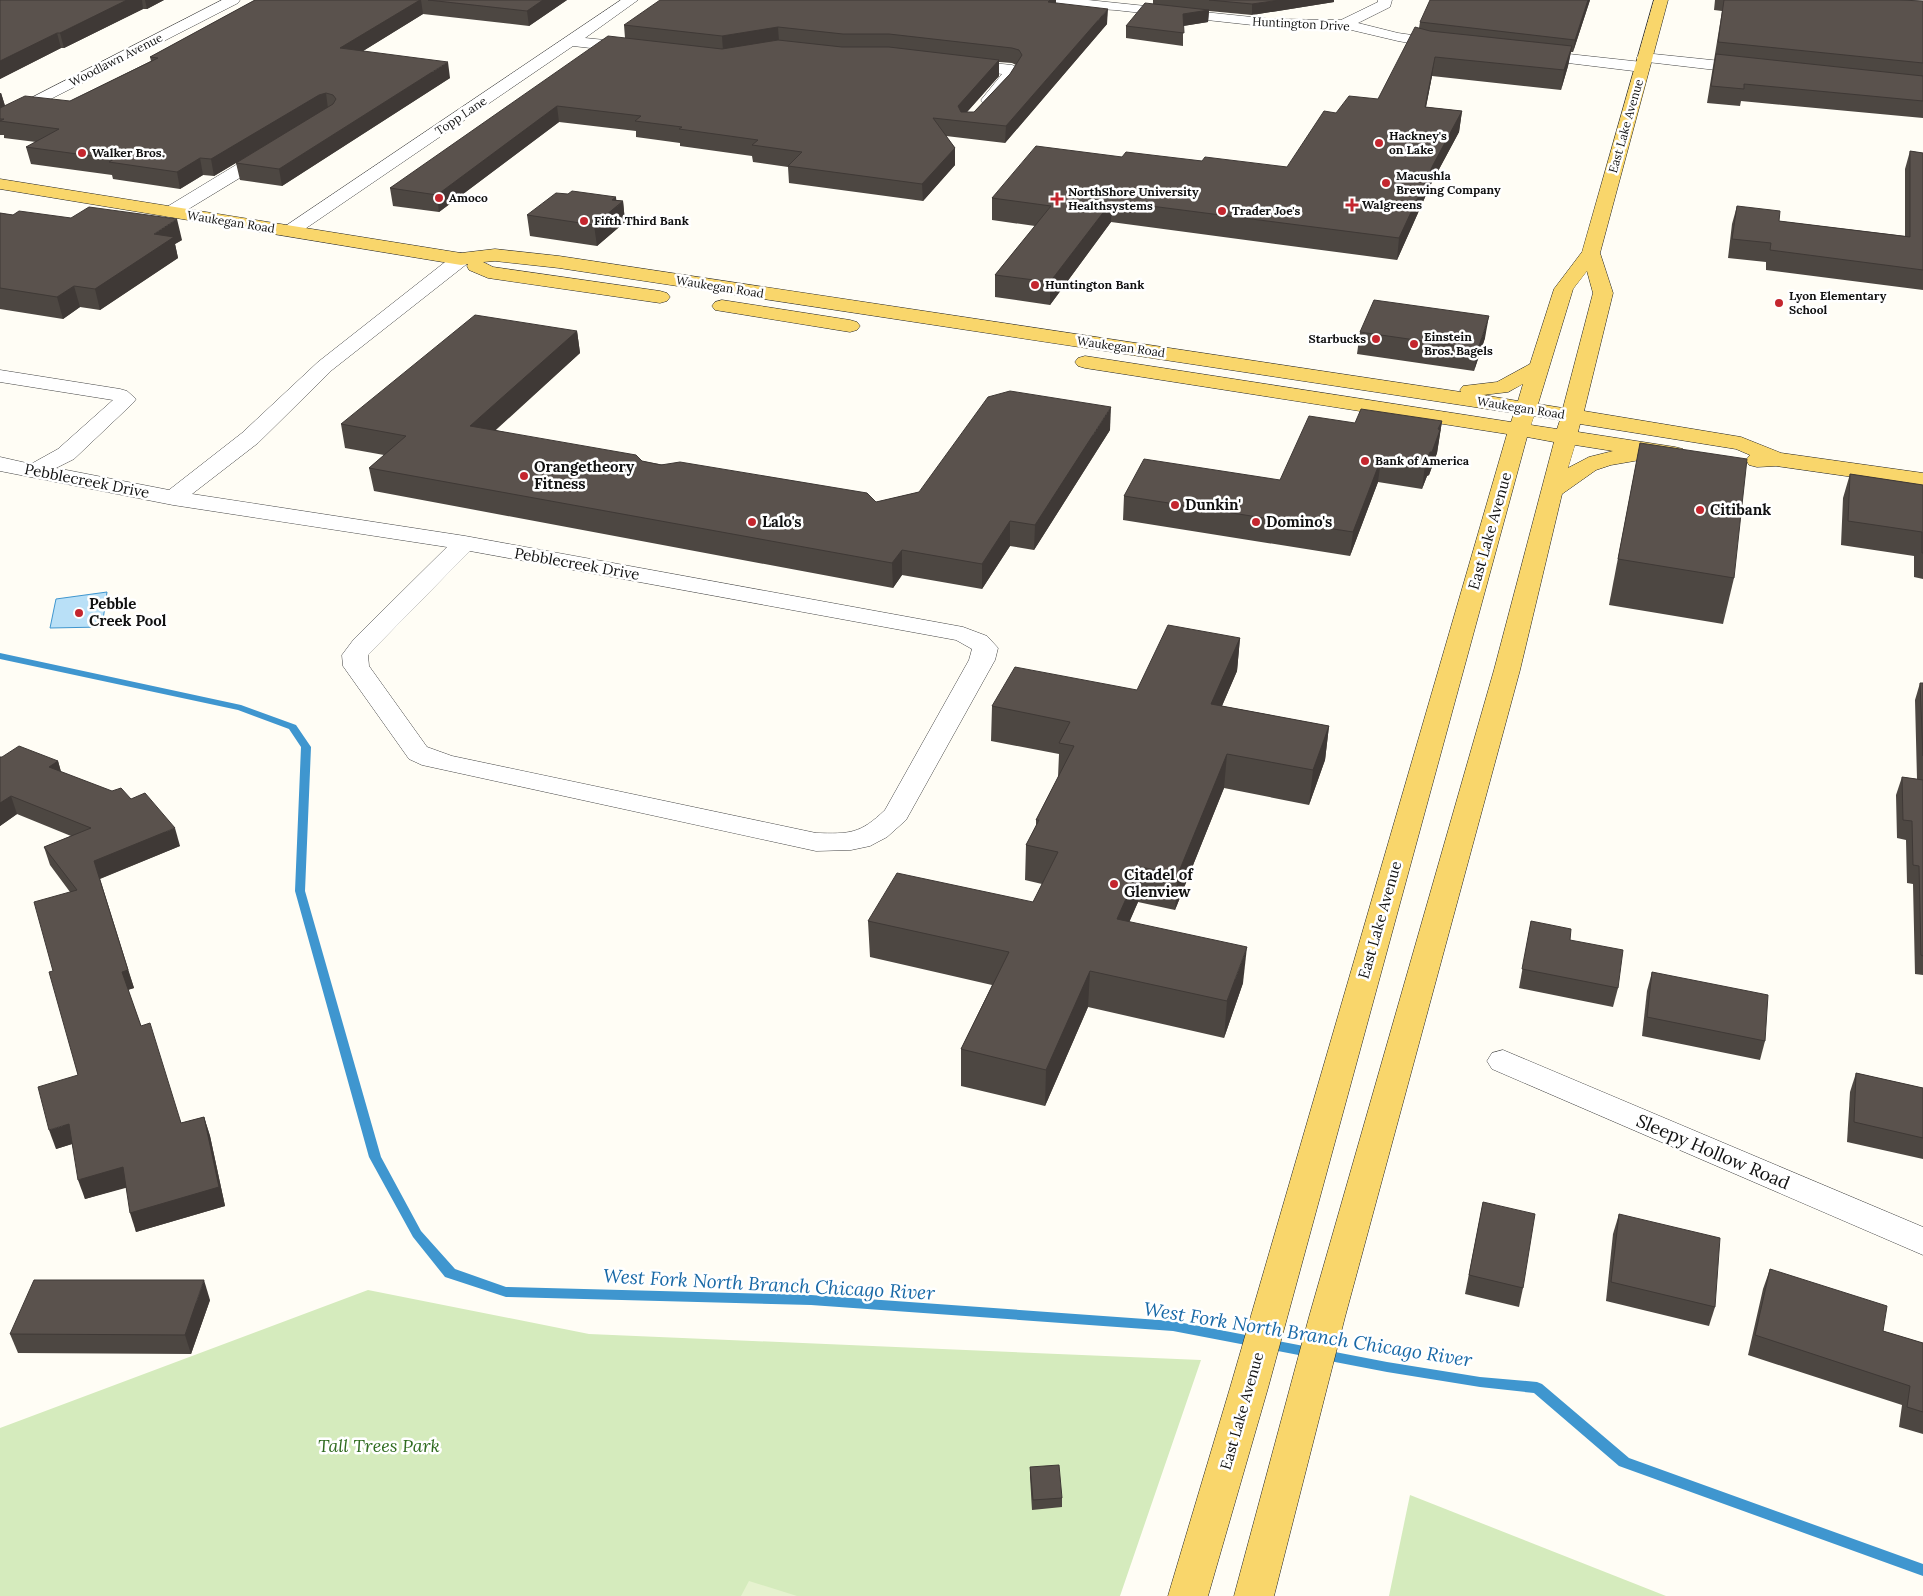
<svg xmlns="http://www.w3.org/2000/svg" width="1923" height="1596" viewBox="0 0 1923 1596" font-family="Lora,serif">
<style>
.green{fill:#d5ebbd}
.pitch{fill:#e6f2cf}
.water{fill:#b9e0f7;stroke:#3f96cf}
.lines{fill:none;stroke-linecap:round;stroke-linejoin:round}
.stream{fill:#3f96cf;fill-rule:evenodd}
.street-casing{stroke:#444;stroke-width:1}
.primary-casing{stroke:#222;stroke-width:1}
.street{fill:#fff;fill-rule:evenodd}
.primary{fill:#f9d66b;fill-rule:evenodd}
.wall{fill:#4d4742;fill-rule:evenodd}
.shaded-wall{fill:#3f3936}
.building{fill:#5a524d;stroke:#3f3936}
.poi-dot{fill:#c4262e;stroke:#fff;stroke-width:2}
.labels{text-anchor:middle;stroke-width:5;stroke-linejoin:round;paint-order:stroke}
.far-street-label{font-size:12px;fill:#111;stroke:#fff}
.far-poi-label{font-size:12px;font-weight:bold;fill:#111;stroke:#fff;text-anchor:start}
.poi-label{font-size:15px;font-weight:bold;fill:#111;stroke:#fff;text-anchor:start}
.street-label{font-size:15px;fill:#111;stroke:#fff}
.near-street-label{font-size:18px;fill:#111;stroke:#fff}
.near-park-label{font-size:18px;font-style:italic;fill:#2f6b1f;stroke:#fff}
.near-water-label{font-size:19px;font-style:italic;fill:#1768a6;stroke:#fff}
</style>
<rect width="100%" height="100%" fill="#fffdf5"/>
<!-- green -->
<g class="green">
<path d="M368 1290 589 1334 1201 1360 1120 1596H0V1428Z"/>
<path d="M1410 1495 1666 1596H1389Z"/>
</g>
<!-- pitch -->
<path class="pitch" d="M749 1581 797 1596H741Z"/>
<!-- water -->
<path class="water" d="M107 592 102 627 50 628 56 599Z"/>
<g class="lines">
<!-- stream -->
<path class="stream" d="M0 653 241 705 296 725 311 747 305 891 381 1157 421 1231 455 1269 506 1287 811 1295 1173 1321 1387 1362 1480 1377 1537 1382 1542 1384 1629 1458 1923 1564V1576L1619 1466 1534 1393 1480 1387 1387 1372 1173 1331 811 1305 506 1297 445 1277 413 1237 369 1157 295 891 301 747 289 729 238 710 0 659Z"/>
<!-- street casing -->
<g class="street-casing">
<g id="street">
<path d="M222 0H240L238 3 0 125V114Z"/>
<path d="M621 0H638L585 38 635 43 640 45 643 48 640 51 635 53 573 46 296 235 290 236 284 235 281 231 284 227Z"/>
<path d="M1010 0H1088L1271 19 1341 20 1378 2V0H1392L1390 7 1358 23 1398 33 1447 40 1452 42 1455 45 1452 48 1447 50 1398 41 1343 28 1271 27 1115 10 1017 4 1012 3Z"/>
<path d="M1532 50 1642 62 1647 64 1650 67 1647 70 1642 72 1527 58 1524 55 1527 52Z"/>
<path d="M1644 53 1750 64 1755 66 1758 69 1755 72 1750 74 1639 61 1636 58 1639 55Z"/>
<path d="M963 60 1012 65 1017 67 1020 70C1012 83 1001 108 983 103L981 100 1002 74 958 68 955 65 958 62Z"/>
<path d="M270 147 276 148 278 152 276 156 177 216 171 217 165 216 162 212 165 208 264 148Z"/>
<path d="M461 253 468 255 470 259 468 263 332 370 258 443 192 494 465 536 963 627 987 636 998 648 995 660 906 820 887 837 870 846 851 850 816 851 422 765 409 759 343 666 342 655 354 639 447 547 173 505 0 471V457L31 464 58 449 113 400 0 382V370L120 389 127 391 136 399 133 403 74 459 56 468 169 490 242 433 318 362 454 255ZM470 551 956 640 972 649 969 660 885 810C860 834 850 834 816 833L452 756 427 747 369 666 368 655Z"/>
<path d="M1503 1050 1923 1227V1255L1492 1069 1487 1061 1492 1053Z"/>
</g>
</g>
<!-- primary casing -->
<g class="primary-casing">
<g id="primary">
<path d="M1654 0H1668L1600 253 1613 293 1584 411 1741 437 1781 453 1923 473V487L1776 466 1757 467 1749 465 1746 460 1750 455 1736 449 1580 424 1578 432 1675 447 1683 449 1686 454 1683 459 1675 461 1643 455 1640 460 1611 465 1596 470 1562 494 1520 670 1345 1317 1274 1596H1234L1309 1317 1494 670 1554 442 1527 437 1268 1388 1208 1596H1168L1230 1388 1507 434 1085 368 1078 366 1075 362 1078 358 1085 356 1511 422 1514 413 559 268 495 261 483 262 493 267 660 291 667 293 670 297 667 301 660 303 488 278 469 270 467 266 468 264 461 265 0 189V179L461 253 495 249 559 256 1461 392 1460 390 1463 386 1497 382 1530 364 1554 289 1582 252ZM1587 271 1593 293 1563 408 1538 404 1573 289ZM1523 384 1518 401 1483 395 1508 392ZM1534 416 1560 420 1557 429 1531 425ZM1575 445 1613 451 1589 457 1568 468Z"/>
<path d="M722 300 850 320 857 322 860 326 857 330 850 332 715 310 712 306 715 302Z"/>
</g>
</g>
<!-- street -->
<use href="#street" class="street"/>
<!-- primary -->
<use href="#primary" class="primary"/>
</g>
<!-- wall -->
<g class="wall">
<path d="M0 0H164L147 9H143L64 48H61L0 79Z"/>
<path d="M255 0H567L529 26 423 14 363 51 450 78 282 186 240 180 236 163 214 176 203 175 180 189 113 179 112 175 31 164 26 147 36 142 4 138V135H0V93H1L5 106 70 101 151 61 150 57Z"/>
<path d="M1056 0V3L1107 24 1005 143 946 136 955 148V165L923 201 789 183 788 167 753 162 752 156 680 146V143L636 137V131L559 122 439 212 393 206 390 188 625 38 624 25ZM999 62 1012 63 1016 65 1010 74 974 112H967L999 76Z"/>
<path d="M1153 0H1334V2L1252 15 1209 11 1208 22 1183 26V46L1126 38V26L1153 4Z"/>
<path d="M1590 0 1573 52H1571L1568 66 1561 90 1432 76 1426 107 1462 111 1459 132 1430 186 1397 260 1111 222 1050 305 995 297V275L1035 226 992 220V198L1122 157 1202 161 1287 167 1336 113 1378 99 1419 28 1420 22Z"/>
<path d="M1715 0H1900L1923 1V120V118L1741 101 1740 106 1707 103 1722 11 1714 10Z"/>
<path d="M1910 151 1923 153V290L1766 270V262L1728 258 1732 224 1737 206 1779 221 1905 236V169Z"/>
<path d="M568 194 616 197V200L623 201 625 222 597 246 530 236 527 215Z"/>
<path d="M0 213 182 240 175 244 178 258 100 310 80 307 63 319 0 309Z"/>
<path d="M577 331 580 353 495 430 642 461 876 502 919 492 1110 430 1034 550 1010 546 982 589 902 575 893 588 374 491 369 468 384 455 345 448 341 424Z"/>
<path d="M1360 332 1485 338 1474 371 1357 354Z"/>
<path d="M1442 421 1437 453 1429 475 1427 476 1422 489 1378 482 1350 556 1123 520 1124 496 1280 480 1355 423Z"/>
<path d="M1640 443 1734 578 1723 624 1609 605Z"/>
<path d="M1850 474 1923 485V579L1914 577V556L1841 545 1843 498Z"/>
<path d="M1240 638 1237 671 1222 706 1329 726 1325 760 1309 805 1224 788 1175 910 1138 902 1129 922 1243 983 1224 1038 1088 1007 1045 1106 961 1086V1049L992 985 870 957 868 921 1033 902 1042 884 1025 880 1026 845 1036 826V820L1058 777 1059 754 991 741 992 706 1137 690Z"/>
<path d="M1920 683H1923V975L1915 974 1913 884 1907 883 1906 840 1897 838 1896 795 1902 777 1917 779 1915 700Z"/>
<path d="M0 757 58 761 61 772 131 799 180 846 100 879 134 988 128 990 141 1026 181 1123 204 1117 210 1136 225 1206 136 1232 126 1187 85 1199 72 1144 56 1149 78 1075 53 971 70 892 50 865 44 847 71 836 17 814 0 826Z"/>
<path d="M1531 921 1570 940 1618 988 1613 1007 1519 988Z"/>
<path d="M1652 972 1765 1041 1760 1060 1642 1036 1647 991Z"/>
<path d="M1856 1073 1923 1088V1159L1847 1142 1850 1092Z"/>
<path d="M1483 1202 1523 1288 1519 1307 1465 1294Z"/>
<path d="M1619 1214 1715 1307 1709 1326 1606 1301 1613 1234Z"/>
<path d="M1770 1269 1883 1331 1923 1343V1434L1899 1427 1902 1405 1748 1355 1763 1289Z"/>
<path d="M210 1300 191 1354 18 1353 10 1334Z"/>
<path d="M1030 1467 1062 1498V1507L1032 1510 1030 1477Z"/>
</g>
<!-- shaded-wall -->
<g class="shaded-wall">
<path d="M127 0H142L143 9 64 48 60 33Z"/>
<path d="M145 0H164L147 9Z"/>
<path d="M420 0H421L423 14 342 64 340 48Z"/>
<path d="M543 0H567L529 26 527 11Z"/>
<path d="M1050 0H1056L1055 8 1048 2Z"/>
<path d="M1280 0H1334V2L1252 15V4Z"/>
<path d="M1588 0H1590L1573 52 1575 40Z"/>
<path d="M1108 9 1107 24 1005 143 1006 126Z"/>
<path d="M1209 10 1208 22 1183 26V14Z"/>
<path d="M778 27 779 42 723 51 722 36Z"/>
<path d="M57 33 61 48 0 79V61Z"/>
<path d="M1572 46 1568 66 1561 90 1564 70Z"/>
<path d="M1435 57 1432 76 1422 127 1425 107Z"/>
<path d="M999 60V76L959 121 958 106Z"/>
<path d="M448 62 450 78 282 186 279 169Z"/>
<path d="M1 93 6 109 0 113V94Z"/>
<path d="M326 93 328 109 322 111 214 176 211 159 319 95Z"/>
<path d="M557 106 559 122 439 212 437 195Z"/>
<path d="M1462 111 1459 132 1430 186 1397 260 1399 238 1433 165Z"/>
<path d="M955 148V165L923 201 922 184Z"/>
<path d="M200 158 203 175 180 189 177 172Z"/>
<path d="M616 197 617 207 623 201 625 222 597 246 594 225 612 200Z"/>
<path d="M1112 201 1111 222 1050 305V282Z"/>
<path d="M177 219 182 240 175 244 178 258 100 310 95 289 154 234Z"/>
<path d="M74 286 80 307 63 319 57 297Z"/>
<path d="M1489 316 1485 338 1474 371 1478 349Z"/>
<path d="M577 331 580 353 474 450 470 426Z"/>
<path d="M1111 407 1110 430 1034 550 1035 525Z"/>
<path d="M1442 421 1437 453 1429 475 1427 476 1422 489 1425 465Z"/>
<path d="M1381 459 1378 482 1350 556 1353 532Z"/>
<path d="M1010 521V546L982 589V564Z"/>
<path d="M902 550V575L893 588 892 563Z"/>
<path d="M1240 638 1237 671 1208 738 1211 704Z"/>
<path d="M1329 726 1325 760 1309 805 1313 770Z"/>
<path d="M1227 754 1224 788 1175 910 1178 874Z"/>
<path d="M58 761 63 779 49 767Z"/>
<path d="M11 796 17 814 0 826V803Z"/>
<path d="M175 828 180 846 99 879 94 861Z"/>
<path d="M1140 867 1138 902 1115 955 1117 919Z"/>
<path d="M1247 947 1243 983 1224 1038 1227 1001Z"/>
<path d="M128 970 134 988 127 990 122 972Z"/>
<path d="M1090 971 1088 1007 1045 1106 1046 1070Z"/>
<path d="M204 1117 210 1136 225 1206 136 1232 130 1213Z"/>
<path d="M69 1124 75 1143 56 1149 49 1130Z"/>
<path d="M123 1167 129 1187 85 1199 78 1180Z"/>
<path d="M204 1280 210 1300 191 1354 185 1335Z"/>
</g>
<!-- building -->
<g class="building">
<path d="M0 0H127L60 33H57L0 61Z"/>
<path d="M255 0H420L340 48 448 62 279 169 236 163 333 104 336 99 333 95 326 93 319 95 211 159 200 158 177 172 109 162 114 159 26 147 59 129 0 121 4 119H0V108L25 96 70 101 158 58 150 57Z"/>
<path d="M428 0H543L527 11Z"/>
<path d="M660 0H1050L1048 2 1108 9 1006 126 933 118 955 148 922 184 788 166 802 152 752 145 758 140 679 129 682 127 635 121 641 116 557 106 437 195 390 188 608 36 722 49 778 40 842 47H889L999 60 958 106 961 112H974L1010 74 1022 55 1019 50 1012 48 889 34H843L778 27 722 36 624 25Z"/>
<path d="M1209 0H1280L1252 4Z"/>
<path d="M1430 0H1588L1575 40 1420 22Z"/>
<path d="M1724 0H1900L1923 1V63L1718 42Z"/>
<path d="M1145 3 1209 10 1183 14 1184 33 1126 26Z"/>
<path d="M1415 27 1430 31 1572 46 1564 70 1435 57 1425 107 1462 111 1433 165 1399 238 1112 201 1050 282 995 275 1051 206 992 198 1036 146 1122 157 1126 152 1202 161 1205 157 1287 167 1324 111 1336 113 1349 96 1378 99Z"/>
<path d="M1716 54 1923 76V101L1744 84V89L1711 86Z"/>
<path d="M1910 151 1923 153V270L1770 250 1771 243 1732 239 1737 206 1780 211 1779 221 1910 237Z"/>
<path d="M572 191 616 197 612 200 623 201 594 225 527 215 556 193 568 194Z"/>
<path d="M89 207 177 219 154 234 174 237 95 289 74 286 57 297 0 288V213L13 215 19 211 71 218Z"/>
<path d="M1374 300 1489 316 1478 349 1360 332Z"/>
<path d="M475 315 577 331 470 426 636 455 642 461 661 465 680 462 867 493 876 502 919 492 988 397 1010 391 1111 407 1035 525 1010 521 982 564 902 550 892 563 369 468 406 436 341 424Z"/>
<path d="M1361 409 1442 421 1438 429 1440 430 1432 452H1430L1425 465 1381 459 1353 532 1124 496 1144 459 1280 480 1309 416 1355 423Z"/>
<path d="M1640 443 1747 459 1734 578 1618 559Z"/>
<path d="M1850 474 1923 485V553H1922V532L1848 521Z"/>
<path d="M1168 625 1240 638 1211 704 1329 726 1313 770 1227 754 1178 874 1140 867 1117 919 1247 947 1227 1001 1090 971 1046 1070 961 1049 1009 952 868 921 897 873 1033 902 1058 852 1026 845 1039 820H1036L1074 746 1059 743 1070 722 992 706 1015 667 1137 690Z"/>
<path d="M1920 683H1923V756Z"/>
<path d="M19 746 58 761 49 767 112 791 121 788 131 799 145 793 175 828 94 861 128 970 122 972 141 1026 150 1023 181 1123 204 1117 219 1187 130 1213 123 1167 78 1180 69 1124 49 1130 38 1087 78 1075 49 972 53 971 34 902 77 890 44 847 91 828 11 796 0 803V757H2Z"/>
<path d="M1902 777 1923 780V956L1921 955 1919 866 1913 865 1912 821 1903 820Z"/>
<path d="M1531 921 1571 929 1570 940 1623 950 1618 988 1522 969Z"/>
<path d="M1652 972 1768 995 1765 1041 1647 1017Z"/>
<path d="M1856 1073 1923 1088V1138L1854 1122Z"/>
<path d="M1483 1202 1535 1214 1523 1288 1469 1275Z"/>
<path d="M1619 1214 1720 1238 1715 1307 1611 1282Z"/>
<path d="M1770 1269 1887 1306 1883 1331 1923 1343V1412L1907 1407 1910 1386 1755 1335Z"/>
<path d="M34 1280H204L185 1335 10 1334Z"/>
<path d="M1059 1465 1062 1498 1033 1500 1030 1467Z"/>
</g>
<!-- markers -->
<g class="poi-dot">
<circle cx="1379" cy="143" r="5"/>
<circle cx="82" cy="153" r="5"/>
<circle cx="1386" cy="183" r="5"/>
<circle cx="439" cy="198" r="5"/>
<path d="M1054.5 191.5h5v5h5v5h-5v5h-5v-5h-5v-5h5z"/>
<path d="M1349.5 197.5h5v5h5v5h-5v5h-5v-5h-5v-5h5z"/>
<circle cx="1222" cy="211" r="5"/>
<circle cx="584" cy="221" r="5"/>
<circle cx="1035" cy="285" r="5"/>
<circle cx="1779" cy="303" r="5"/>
<circle cx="1376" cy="339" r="5"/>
<circle cx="1414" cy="344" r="5"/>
<circle cx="1365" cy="461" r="5"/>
<circle cx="524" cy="476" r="5"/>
<circle cx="1175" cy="505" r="5"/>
<circle cx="1700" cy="510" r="5"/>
<circle cx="752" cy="522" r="5"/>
<circle cx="1256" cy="522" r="5"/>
<circle cx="79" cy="613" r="5"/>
<circle cx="1114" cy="884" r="5"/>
</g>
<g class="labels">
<!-- far-street labels -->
<g class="far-street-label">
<text transform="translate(1301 24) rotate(3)" y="4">Huntington Drive</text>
<text transform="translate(116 60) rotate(-27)" y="4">Woodlawn Avenue</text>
<text transform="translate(461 116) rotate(-34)" y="4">Topp Lane</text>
<text transform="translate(1626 126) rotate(-74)" y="4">East Lake Avenue</text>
<text transform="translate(231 222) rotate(9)" y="4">Waukegan Road</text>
<text transform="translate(720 287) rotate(9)" y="4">Waukegan Road</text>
<text transform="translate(1121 347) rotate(8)" y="4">Waukegan Road</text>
<text transform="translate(1521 408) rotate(9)" y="4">Waukegan Road</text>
</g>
<!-- far-poi labels -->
<g class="far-poi-label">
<text x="1389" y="140">Hackney's<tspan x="1389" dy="14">on Lake</tspan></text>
<text x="92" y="157">Walker Bros.</text>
<text x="1396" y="180">Macushla<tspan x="1396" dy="14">Brewing Company</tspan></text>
<text x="1068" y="196">NorthShore University<tspan x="1068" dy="14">Healthsystems</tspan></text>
<text x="449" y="202">Amoco</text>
<text x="1362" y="209">Walgreens</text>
<text x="1232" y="215">Trader Joe's</text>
<text x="594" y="225">Fifth Third Bank</text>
<text x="1045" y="289">Huntington Bank</text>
<text x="1789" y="300">Lyon Elementary<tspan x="1789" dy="14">School</tspan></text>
<text x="1424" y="341">Einstein<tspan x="1424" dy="14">Bros. Bagels</tspan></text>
<text x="1366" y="343" text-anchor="end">Starbucks</text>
<text x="1375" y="465">Bank of America</text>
</g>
<!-- poi labels -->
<g class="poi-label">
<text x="534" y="472">Orangetheory<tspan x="534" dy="17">Fitness</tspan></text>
<text x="1185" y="510">Dunkin'</text>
<text x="1710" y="515">Citibank</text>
<text x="762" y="527">Lalo's</text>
<text x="1266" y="527">Domino's</text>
<text x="89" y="609">Pebble<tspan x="89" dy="17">Creek Pool</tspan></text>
<text x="1124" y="880">Citadel of<tspan x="1124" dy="17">Glenview</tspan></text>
</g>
<!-- street labels -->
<g class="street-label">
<text transform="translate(87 481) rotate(11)" y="5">Pebblecreek Drive</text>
<text transform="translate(1490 531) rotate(-74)" y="5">East Lake Avenue</text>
<text transform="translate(577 564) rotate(10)" y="5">Pebblecreek Drive</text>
<text transform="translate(1380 920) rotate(-74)" y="5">East Lake Avenue</text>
<text transform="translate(1242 1411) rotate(-74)" y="5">East Lake Avenue</text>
</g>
<!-- near-street labels -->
<g class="near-street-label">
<text transform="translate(1713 1152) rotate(23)" y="6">Sleepy Hollow Road</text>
</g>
<!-- near-park labels -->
<g class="near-park-label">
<text x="379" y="1452">Tall Trees Park</text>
</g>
<!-- near-water labels -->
<g class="near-water-label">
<text transform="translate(769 1284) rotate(3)" y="7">West Fork North Branch Chicago River</text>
<text transform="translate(1308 1334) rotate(9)" y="7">West Fork North Branch Chicago River</text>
</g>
</g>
</svg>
